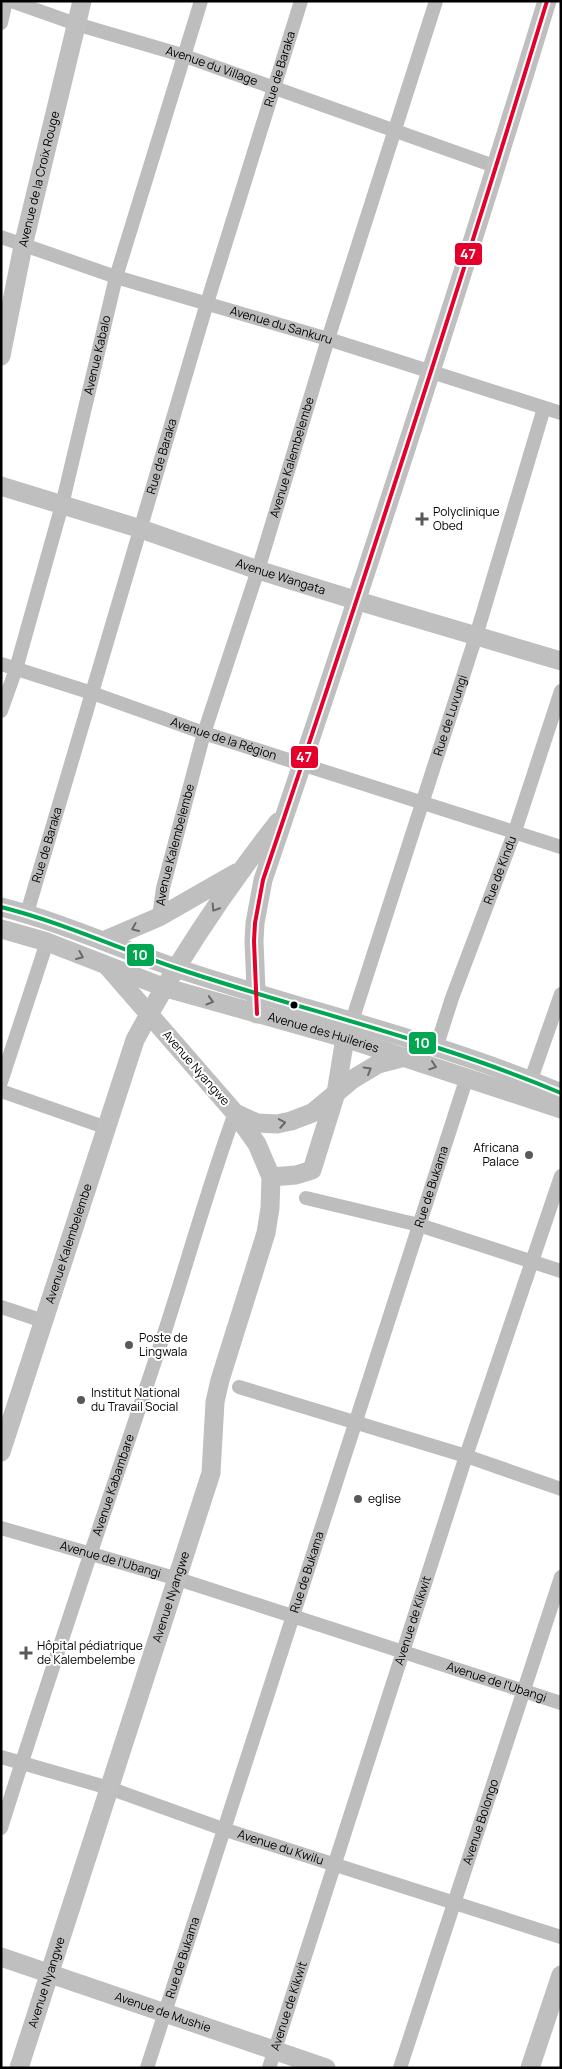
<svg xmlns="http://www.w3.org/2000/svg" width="562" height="2069" viewBox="0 0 562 2069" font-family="Manrope,sans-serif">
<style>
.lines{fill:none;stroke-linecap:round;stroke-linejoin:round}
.street{stroke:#bdbdbd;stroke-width:14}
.secondary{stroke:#bfbfbf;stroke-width:19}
.bus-1-casing{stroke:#fff;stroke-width:8}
.bus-2-casing{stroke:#fff;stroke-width:8}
.bus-1{stroke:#00a651;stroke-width:4}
.bus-2{stroke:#e4002b;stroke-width:4}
.oneway{stroke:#696969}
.poi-dot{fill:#595959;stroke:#fff;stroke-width:2}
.bus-dot{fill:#000;stroke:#fff;stroke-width:2}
.labels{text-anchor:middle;stroke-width:4;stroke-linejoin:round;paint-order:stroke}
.street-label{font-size:12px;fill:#000;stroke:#fff}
.poi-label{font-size:12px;fill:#000;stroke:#fff;text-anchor:start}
.line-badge{stroke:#fff;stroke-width:2}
.badge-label{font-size:14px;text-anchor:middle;font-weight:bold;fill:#fff}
</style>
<rect width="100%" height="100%" fill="#fff"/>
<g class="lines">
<!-- street -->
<g class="street">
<path id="s1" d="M11 1 76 24 182 55 497 167"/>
<path d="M1 23 6 1"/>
<path id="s2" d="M1 237 116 277 328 339 561 413"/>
<path id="s3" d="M1 664 92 693 204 733 561 847"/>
<path id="s4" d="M1 711 16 669 62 505 116 277 201 1"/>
<path id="s5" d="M27 913 207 303 301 1"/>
<path id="s6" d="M159 917 163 888 204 733 258 570 328 339 436 1"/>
<path id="s7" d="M352 1021 476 636 544 408"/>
<path id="s8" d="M436 1048 452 998 515 831 561 691"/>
<path d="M1 1082 47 942"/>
<path d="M528 1088 561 994"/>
<path d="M1 1091 107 1128"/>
<path d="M306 1198 419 1225 561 1271"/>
<path d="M1 1307 43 1321"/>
<path d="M239 1387 466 1456 561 1489"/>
<path id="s9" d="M1 1528 178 1579 561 1703"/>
<path id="s10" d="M1 1757 109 1788 223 1829 561 1937"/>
<path id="s11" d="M1 1828C50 1672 103 1517 155 1361 183 1279 205 1195 235 1113"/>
<path id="s12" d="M147 2068 467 1077"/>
<path id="s13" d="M269 2068 466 1456 561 1176"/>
<path id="s14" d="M400 2068 561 1577"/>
</g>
<!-- secondary -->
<g class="secondary">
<path id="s15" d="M1 356 23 246 82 1"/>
<path id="s16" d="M1 486 141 529 258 570 358 601 561 661"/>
<path d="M1 907C61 922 117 948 176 968 304 1011 436 1040 561 1093"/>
<path id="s17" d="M1 929 47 942 163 987 345 1038 561 1109"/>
<path d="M103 941 159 917 236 873"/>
<path d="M257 1014 254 941 255 923 263 880C362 588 457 296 547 1"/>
<path d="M237 1114 257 1123 277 1124 291 1121 312 1113 353 1079 378 1064 405 1057"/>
<path d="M271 1177 296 1175 312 1170 336 1093 345 1038 349 1028"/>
<path id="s18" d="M1 1452 135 1040C176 963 224 891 278 822"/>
<path id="s19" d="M1 1957 326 2068"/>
<path id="s20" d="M19 2068 211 1473 215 1402 220 1380 266 1233 270 1208 271 1177 257 1144 235 1113 108 967"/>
<path d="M530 2068 561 1975"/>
</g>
<!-- bus-1 casing -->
<g class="bus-1-casing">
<path id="bus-1" d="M1 907C61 922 117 948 176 968 304 1011 436 1040 561 1093"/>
</g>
<!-- bus-2 casing -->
<g class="bus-2-casing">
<path id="bus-2" d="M257 1014 254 941 255 923 263 880C362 588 457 296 547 1"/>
</g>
<!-- bus-1 -->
<use href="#bus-1" class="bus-1"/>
<!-- bus-2 -->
<use href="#bus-2" class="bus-2"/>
</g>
<!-- one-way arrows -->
<defs><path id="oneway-chevron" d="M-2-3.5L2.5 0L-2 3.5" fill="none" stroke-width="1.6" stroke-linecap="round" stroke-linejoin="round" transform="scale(1.25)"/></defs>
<g class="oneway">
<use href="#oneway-chevron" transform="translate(215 908) rotate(123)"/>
<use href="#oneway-chevron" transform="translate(135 928) rotate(157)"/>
<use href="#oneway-chevron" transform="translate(80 956) rotate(23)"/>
<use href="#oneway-chevron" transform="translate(210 1001) rotate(16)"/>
<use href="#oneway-chevron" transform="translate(433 1066) rotate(18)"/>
<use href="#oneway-chevron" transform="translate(368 1070) rotate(-30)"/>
<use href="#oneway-chevron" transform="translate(282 1123) rotate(-10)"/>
</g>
<!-- markers -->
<g class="poi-dot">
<path d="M419.5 511.5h5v5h5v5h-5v5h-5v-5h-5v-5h5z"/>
<circle cx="529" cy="1155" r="5"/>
<circle cx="129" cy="1345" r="5"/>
<circle cx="81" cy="1400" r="5"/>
<circle cx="358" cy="1499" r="5"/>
<path d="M23.5 1645.5h5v5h5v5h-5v5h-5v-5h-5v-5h5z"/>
</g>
<circle class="bus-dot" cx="294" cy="1005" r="4.5"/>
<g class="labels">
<!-- street labels -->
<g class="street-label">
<text dy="4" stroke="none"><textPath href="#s1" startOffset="211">Avenue du Village</textPath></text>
<text dy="4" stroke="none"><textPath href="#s5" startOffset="881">Rue de Baraka</textPath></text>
<text dy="4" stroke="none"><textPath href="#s15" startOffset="181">Avenue de la Croix Rouge</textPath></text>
<text dy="4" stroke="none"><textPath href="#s2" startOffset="294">Avenue du Sankuru</textPath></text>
<text dy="4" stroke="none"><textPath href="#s4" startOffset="369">Avenue Kabalo</textPath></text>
<text dy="4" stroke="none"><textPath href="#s5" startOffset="476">Rue de Baraka</textPath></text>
<text dy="4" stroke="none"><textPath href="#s6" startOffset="479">Avenue Kalembelembe</textPath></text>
<text dy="4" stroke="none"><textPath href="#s16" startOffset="294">Avenue Wangata</textPath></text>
<text dy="4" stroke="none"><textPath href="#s7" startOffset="321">Rue de Luvungi</textPath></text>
<text dy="4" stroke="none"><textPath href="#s3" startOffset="235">Avenue de la Région</textPath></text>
<text dy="4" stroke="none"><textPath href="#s5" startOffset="71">Rue de Baraka</textPath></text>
<text dy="4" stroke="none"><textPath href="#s6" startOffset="74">Avenue Kalembelembe</textPath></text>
<text dy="4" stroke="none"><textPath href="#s8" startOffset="189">Rue de Kindu</textPath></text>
<text dy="4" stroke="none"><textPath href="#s17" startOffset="339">Avenue des Huileries</textPath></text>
<text transform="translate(196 1068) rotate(49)" y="4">Avenue Nyangwe</text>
<text dy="4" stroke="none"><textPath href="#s12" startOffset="926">Rue de Bukama</textPath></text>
<text dy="4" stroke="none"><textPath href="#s18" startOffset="219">Avenue Kalembelembe</textPath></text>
<text dy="4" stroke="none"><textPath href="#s11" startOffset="361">Avenue Kabambare</textPath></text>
<text dy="4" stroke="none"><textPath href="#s9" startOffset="114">Avenue de l'Ubangi</textPath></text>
<text dy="4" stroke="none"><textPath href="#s12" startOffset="521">Rue de Bukama</textPath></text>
<text dy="4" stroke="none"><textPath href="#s20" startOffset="495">Avenue Nyangwe</textPath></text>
<text dy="4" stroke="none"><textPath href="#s13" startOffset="470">Avenue de Kikwit</textPath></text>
<text dy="4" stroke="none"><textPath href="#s9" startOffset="519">Avenue de l'Ubangi</textPath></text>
<text dy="4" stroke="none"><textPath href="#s14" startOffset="259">Avenue Bolongo</textPath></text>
<text dy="4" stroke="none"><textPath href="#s10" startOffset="294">Avenue du Kwilu</textPath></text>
<text dy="4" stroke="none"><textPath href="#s12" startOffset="116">Rue de Bukama</textPath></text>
<text dy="4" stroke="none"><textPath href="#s20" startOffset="90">Avenue Nyangwe</textPath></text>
<text dy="4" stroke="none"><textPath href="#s13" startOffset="65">Avenue de Kikwit</textPath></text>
<text dy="4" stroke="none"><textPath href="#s19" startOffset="171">Avenue de Mushie</textPath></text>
</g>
<!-- poi labels -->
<g class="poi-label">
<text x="433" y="516">Polyclinique<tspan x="433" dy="14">Obed</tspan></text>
<text x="519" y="1152" text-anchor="end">Africana<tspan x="519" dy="14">Palace</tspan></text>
<text x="139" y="1342">Poste de<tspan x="139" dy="14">Lingwala</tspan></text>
<text x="91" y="1397">Institut National<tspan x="91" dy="14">du Travail Social</tspan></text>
<text x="368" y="1503">eglise</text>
<text x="37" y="1650">Hôpital pédiatrique<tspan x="37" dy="14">de Kalembelembe</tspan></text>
</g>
</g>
<g class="line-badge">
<rect x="454" y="242" width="29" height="24" rx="5" fill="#e4002b"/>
<rect x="290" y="745" width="29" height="24" rx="5" fill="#e4002b"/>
<rect x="126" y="943" width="29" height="24" rx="5" fill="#00a651"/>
<rect x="408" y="1031" width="29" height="24" rx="5" fill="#00a651"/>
</g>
<g class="badge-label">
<text x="468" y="259">47</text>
<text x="304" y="762">47</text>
<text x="140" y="960">10</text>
<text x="422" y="1048">10</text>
</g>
<!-- border -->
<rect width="562" height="2069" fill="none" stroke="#000000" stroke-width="5"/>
</svg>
